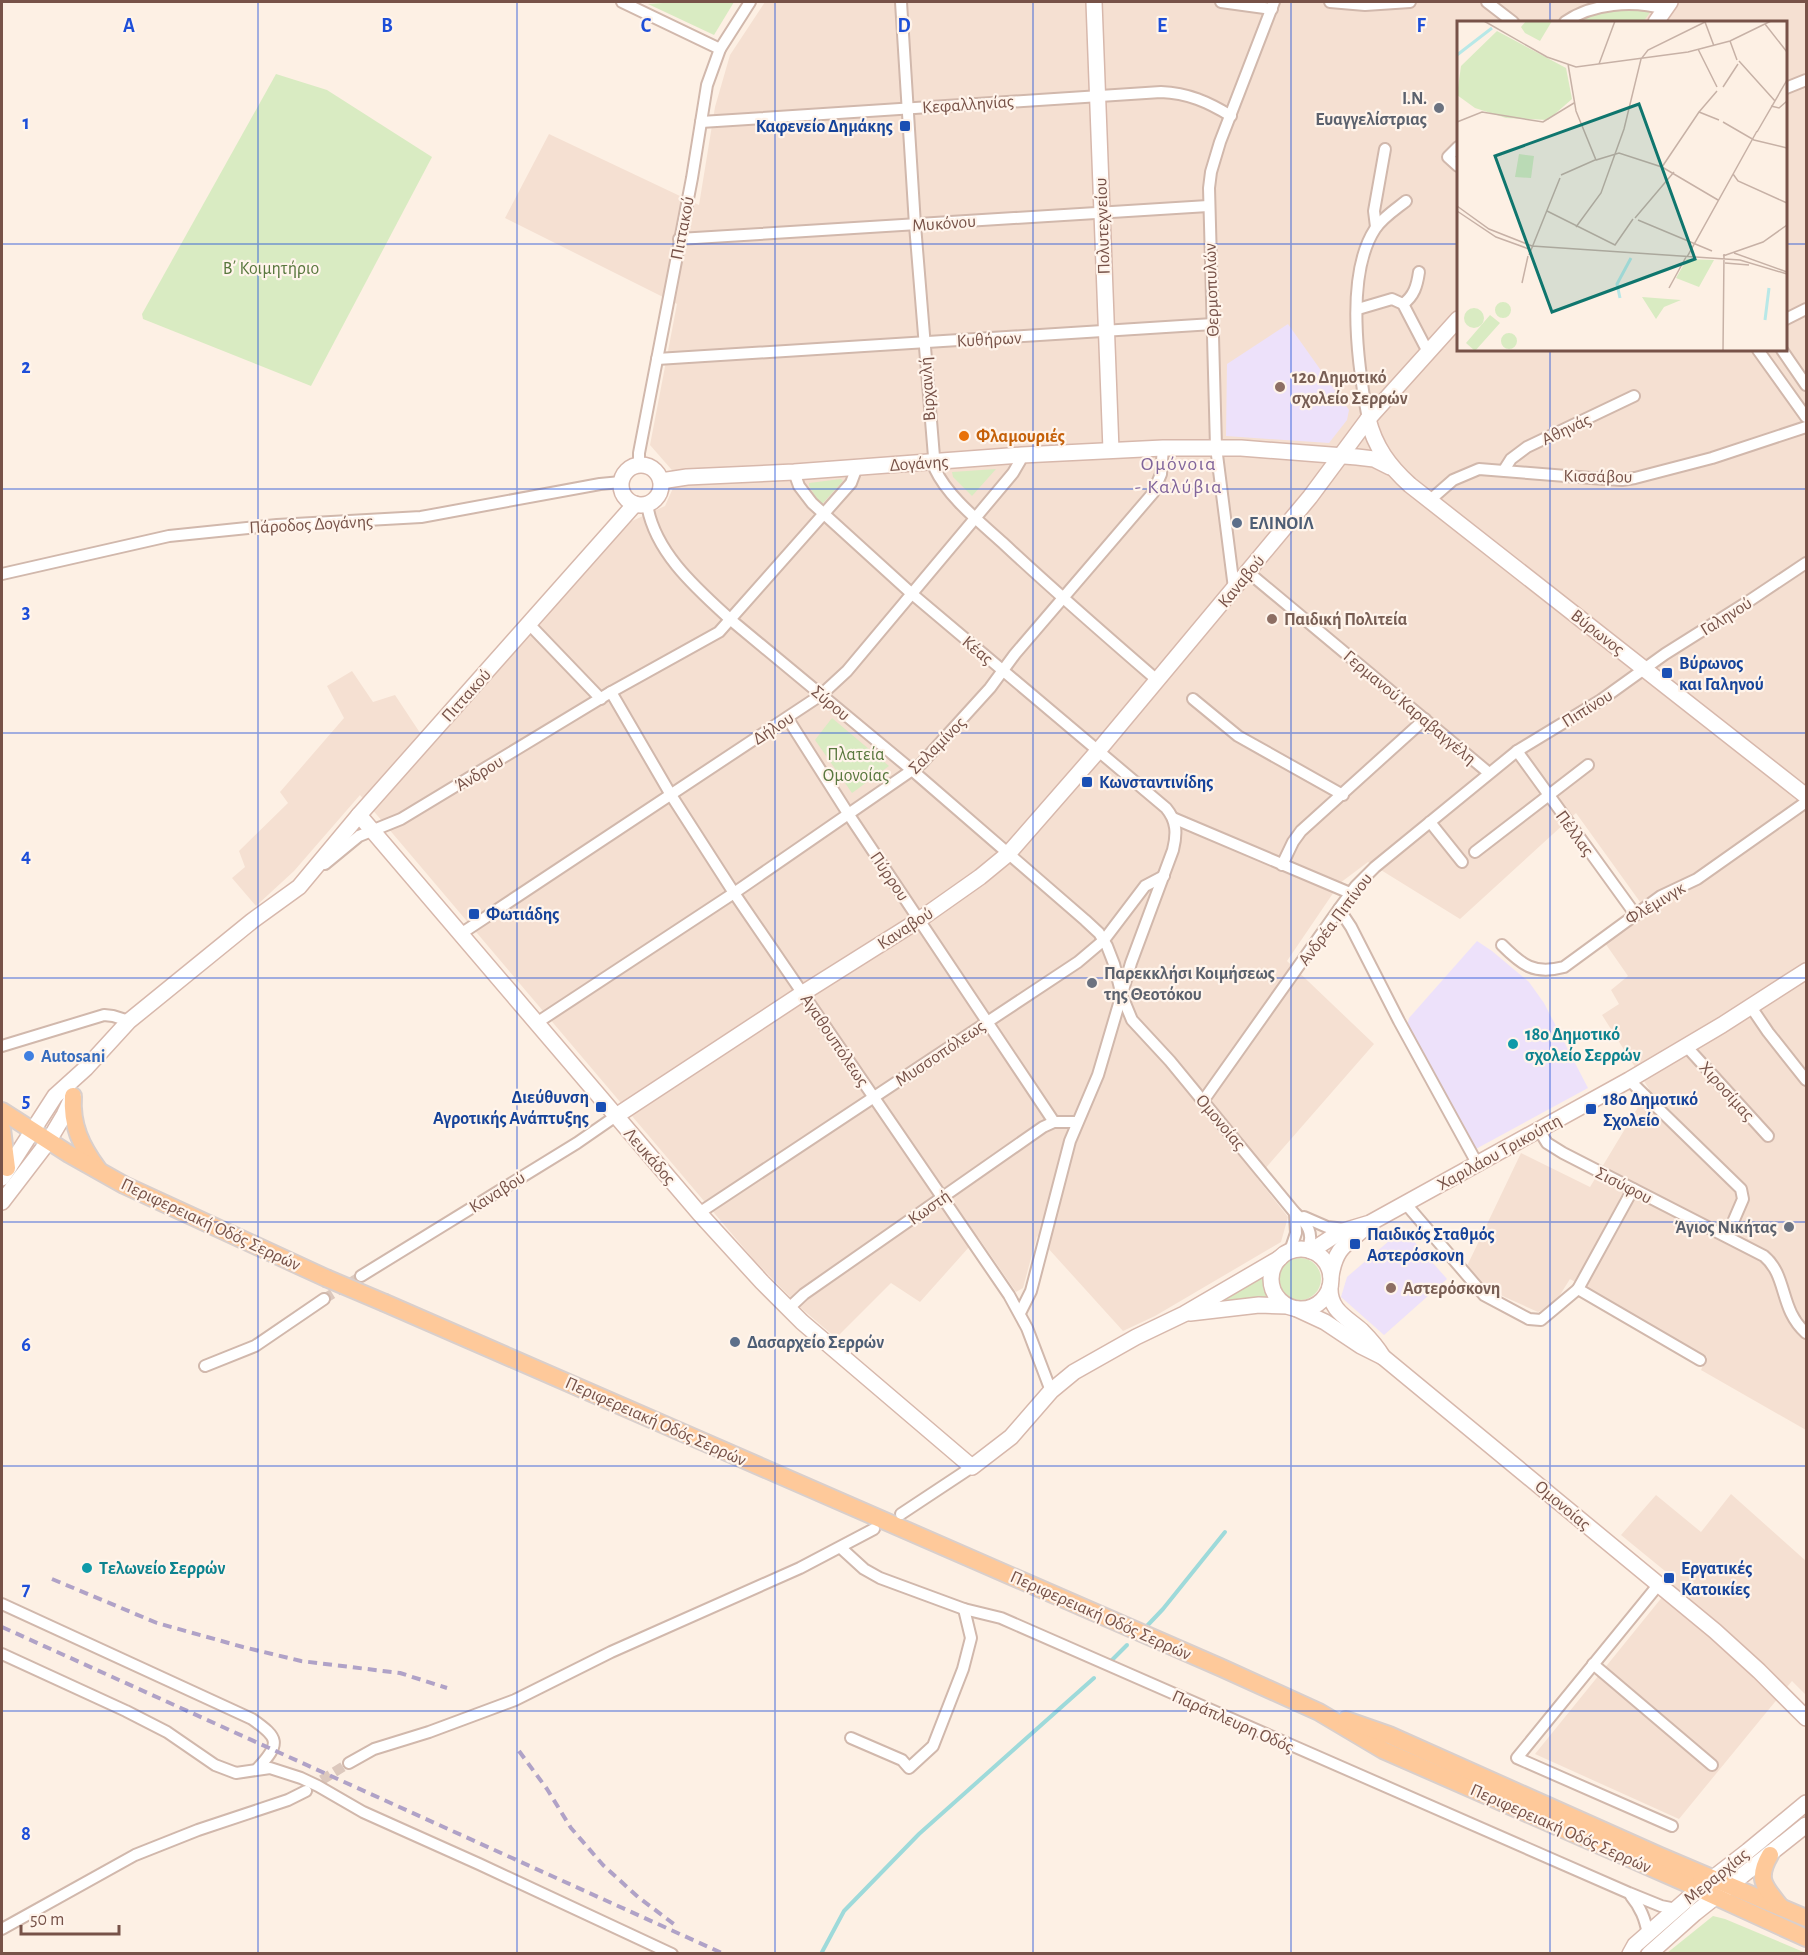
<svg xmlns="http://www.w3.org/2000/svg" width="1808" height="1955" viewBox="0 0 1808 1955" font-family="'Alegreya Sans',sans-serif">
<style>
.residential{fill:#f5e0d2;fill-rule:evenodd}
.education{fill:#ede1fa}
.green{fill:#d9ebc2}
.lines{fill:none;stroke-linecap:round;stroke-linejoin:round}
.stream{stroke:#9edada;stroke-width:4}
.street-tunnel{stroke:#dcc8bd;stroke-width:10;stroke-dasharray:10 5;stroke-linecap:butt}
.street-casing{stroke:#d1b8ac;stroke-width:14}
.secondary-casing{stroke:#d7b8ac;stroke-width:18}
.primary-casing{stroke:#d9cfcc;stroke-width:20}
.street{stroke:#fff;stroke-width:10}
.secondary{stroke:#fff;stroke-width:15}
.primary{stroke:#fec99a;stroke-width:16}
.rail{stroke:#b0a2c7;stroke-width:4;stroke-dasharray:9 6;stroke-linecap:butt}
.primary-bridge-casing{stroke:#d9cfcc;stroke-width:20;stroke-linecap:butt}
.primary-bridge{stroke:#fec99a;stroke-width:16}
.grid{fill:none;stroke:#1d4ed8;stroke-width:1.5;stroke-opacity:0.55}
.worship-dot{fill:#6b7280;stroke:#fff4eb;stroke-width:2}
.transit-dot{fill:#1a4fb4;stroke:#fff4eb;stroke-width:2}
.education-dot{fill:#8d6e63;stroke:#fff4eb;stroke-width:2}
.food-dot{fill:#e8710a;stroke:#fff4eb;stroke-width:2}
.service-dot{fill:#5c6f8a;stroke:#fff4eb;stroke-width:2}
.culture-dot{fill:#0f9aa8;stroke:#fff4eb;stroke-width:2}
.shop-dot{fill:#3f7fe0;stroke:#fff4eb;stroke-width:2}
.labels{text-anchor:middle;stroke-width:4.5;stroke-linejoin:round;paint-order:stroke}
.worship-label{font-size:18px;font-weight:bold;fill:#5b616d;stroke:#fff4eb;text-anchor:end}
.street-label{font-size:18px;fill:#775248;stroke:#fff4eb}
.transit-label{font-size:18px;font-weight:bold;fill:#164399;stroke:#fff4eb;text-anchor:start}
.park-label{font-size:18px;fill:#58773d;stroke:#fff4eb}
.education-label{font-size:18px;font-weight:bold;fill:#785e54;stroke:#fff4eb;text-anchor:start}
.food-label{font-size:18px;font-weight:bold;fill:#c56008;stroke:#fff4eb;text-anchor:start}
.service-label{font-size:18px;font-weight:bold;fill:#4e5e75;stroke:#fff4eb;text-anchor:start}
.culture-label{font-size:18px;font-weight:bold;fill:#0d838f;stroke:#fff4eb;text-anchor:start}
.shop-label{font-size:18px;font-weight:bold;fill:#366cbe;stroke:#fff4eb;text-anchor:start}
.neighbourhood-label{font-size:20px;letter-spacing:1.5px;fill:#80649b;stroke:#fff4eb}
.inset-river{fill:none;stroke:#b8e8e7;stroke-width:3}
.inset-road{fill:none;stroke:#c7b1a6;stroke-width:1.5}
.view{fill:#0f766e;fill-opacity:0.15;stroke:#0f766e;stroke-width:3}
.inset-edge{fill:none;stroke:#775248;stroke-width:3}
.grid-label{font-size:20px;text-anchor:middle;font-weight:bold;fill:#1d4ed8;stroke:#fff4eb;stroke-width:4.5;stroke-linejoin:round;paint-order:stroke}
</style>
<rect width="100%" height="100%" fill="#fdf0e4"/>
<!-- residential -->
<g class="residential">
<path d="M765 2H1806V1430L1701 1370 1707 1357 1570 1279 1553 1306 1538 1312 1487 1289 1467 1266 1521 1153 1590 1187 1649 1089 1602 1015 1619 1004 1611 990 1628 976 1605 943 1648 913 1576 813 1460 919 1368 862 1340 883 1287 961 1374 1044 1257 1178 1288 1217 1281 1242 1155 1316 1123 1331 1037 1236 1023 1288 1016 1292 978 1237 920 1302 891 1283 836 1338 801 1308 754 1260 360 795 294 871 256 906 232 878 245 867 239 851 288 803 280 792 344 718 327 686 352 671 373 702 395 695 430 748 619 534 632 521 665 506 678 477 650 445 677 304 505 218 549 134 699 205 715 107 730 55ZM1458 22H1786V350H1458Z"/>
<path d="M1731 1494 1806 1561V1695L1792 1681 1679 1819 1535 1754 1676 1580 1621 1535 1656 1495 1701 1532Z"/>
</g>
<!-- education -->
<g class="education">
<path d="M1288 324 1349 410 1347 420 1329 443 1226 436 1227 364Z"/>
<path d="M1477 941 1492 951 1529 982 1544 1003 1588 1088 1474 1150 1407 1026 1409 1018Z"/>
<path d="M1403 1229 1447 1279 1384 1335 1341 1297 1347 1277Z"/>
</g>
<!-- green -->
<g class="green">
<path d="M678 2H734L714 35 648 4Z"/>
<path d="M1621 8 1651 11 1643 22H1570L1595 13Z"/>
<path d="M276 74 327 90 432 157 311 386 143 319 142 314Z"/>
<path d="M996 469 972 496 953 477 952 472Z"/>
<path d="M841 479 843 481 823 503 820 504 809 486V483Z"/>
<path d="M832 718 889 766 852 793 815 740Z"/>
<circle cx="1300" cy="1279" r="21"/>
<path d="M1262 1277 1267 1298 1220 1302 1221 1301Z"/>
<path d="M1713 1916 1725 1919 1806 1953H1667Z"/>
</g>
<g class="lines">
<!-- stream -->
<g class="stream">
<path d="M1145 1628 1163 1609 1225 1532"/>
<path d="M1112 1660 1127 1645"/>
<path d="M821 1954 844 1911 919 1834 1094 1678"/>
</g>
<!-- street-tunnel -->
<g class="street-tunnel">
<path d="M324 1299 361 1276"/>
<path d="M309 1788 349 1763"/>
</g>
<!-- street casing -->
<g class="street-casing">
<g id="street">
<path d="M622 2 720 49"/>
<path d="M901 2 915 225 935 469C948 497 980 522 1003 543 1053 590 1105 635 1157 680"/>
<path d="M1221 2 1272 9"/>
<path d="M1330 2 1365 5 1410 2"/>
<path d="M1487 2 1513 22"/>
<path d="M1565 22C1592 3 1633 0 1665 9"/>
<path d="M1786 88 1806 80"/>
<path d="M701 122 1161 92C1188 93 1208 102 1231 116"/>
<path d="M1458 147 1448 157 1458 166"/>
<path d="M1376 227 1374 211 1385 149"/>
<path d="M679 239 1208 206"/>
<path d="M1403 304C1414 296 1417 286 1419 272"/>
<path d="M1358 309 1392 299 1403 304 1428 352"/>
<path d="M1786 319 1806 309"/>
<path d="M1758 350 1806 417"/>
<path d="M1782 350 1806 385"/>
<path d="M657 359 1213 324"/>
<path d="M1368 419C1358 367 1345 275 1375 229 1382 218 1396 209 1406 201"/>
<path d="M639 465V453L692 178 707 85 720 49 750 2"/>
<path d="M1504 470 1511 459 1527 447 1634 396"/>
<path d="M794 472 799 486 812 503 911 593 1166 808C1177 821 1177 834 1173 850L1131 963 1098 1075 1070 1141 1031 1291 1020 1313"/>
<path d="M1429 501 1453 480 1479 469 1591 478 1622 480 1635 478 1712 458 1806 427"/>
<path d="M647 504C654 552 697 589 731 620L913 771 1085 920 1099 933 1107 946 1114 964 1122 996 1132 1020 1170 1061 1295 1213C1307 1223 1315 1234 1307 1250"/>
<path d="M1248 572 1489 773"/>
<path d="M2 574 169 536 277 525 421 517 600 484 621 482"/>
<path d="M1234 588 1216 447 1209 188 1211 172 1220 142 1274 2"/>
<path d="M529 624 601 699"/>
<path d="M611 692 671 795 734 893 1009 1295 1027 1328 1051 1391"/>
<path d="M1193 699 1238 736 1343 795"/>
<path d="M788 719 849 815 1054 1122"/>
<path d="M1517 751 1635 914"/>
<path d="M1173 818 1350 893"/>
<path d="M1430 822 1462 862"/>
<path d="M1475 852 1588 765"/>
<path d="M325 864 359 836 401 819 611 692 719 632 851 483 857 467"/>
<path d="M1282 865 1293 842 1301 831 1425 719"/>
<path d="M1339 909 1351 927 1399 1021 1478 1165"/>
<path d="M462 933 821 695 847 671 1013 473 1020 461 1022 455"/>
<path d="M1502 945C1522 965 1534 975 1564 967L1661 896 1697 879 1806 802"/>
<path d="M1751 1007 1768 1032 1806 1080"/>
<path d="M538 1022 734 893 921 764 990 688 1015 654 1153 493 1161 474 1163 448"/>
<path d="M2 1046 104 1015 113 1016 129 1021"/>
<path d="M1686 1046 1768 1136"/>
<path d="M1629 1080 1741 1189 1743 1199 1727 1236"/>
<path d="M1203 1101 1339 909 1356 886 1375 867 1517 751 1601 700 1665 654 1746 603 1806 563"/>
<path d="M1539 1130 1547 1143 1563 1153 1764 1256C1788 1276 1779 1309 1806 1333"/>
<path d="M1633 1189 1578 1289 1700 1360"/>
<path d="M1405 1203 1484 1295 1529 1319 1541 1320 1578 1289"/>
<path d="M699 1213 1078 962 1104 940 1145 886 1164 876"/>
<path d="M1304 1217 1327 1227 1346 1229"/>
<path d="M1290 1251 1296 1233 1295 1213"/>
<path d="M361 1276 577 1143 616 1116"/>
<path d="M788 1309 804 1294 1043 1127 1054 1122H1077"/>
<path d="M205 1366 255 1346 324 1299"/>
<path d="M901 1514 972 1467"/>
<path d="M841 1548 864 1569 880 1578 964 1609 1001 1618 1629 1893 1661 1906 1676 1909"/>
<path d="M1659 1584 1517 1758 1672 1826"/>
<path d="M2 1604 252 1719C279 1738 281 1743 258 1768"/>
<path d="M2 1654 126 1711 167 1732 215 1765 236 1773 270 1768 301 1778 318 1786 363 1812 479 1864 672 1954"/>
<path d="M1593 1664 1712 1765"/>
<path d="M851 1738 902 1760 909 1768 933 1746 963 1669 971 1638 964 1609"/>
<path d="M349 1763 374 1749 429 1732 515 1700 611 1652 800 1568 874 1529"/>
<path d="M1631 1896C1641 1908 1645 1919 1648 1934"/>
<path d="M2 1929 135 1855 198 1830 288 1800 306 1791"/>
</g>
</g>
<!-- secondary casing -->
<g class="secondary-casing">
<g id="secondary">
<path d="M1094 2 1111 450"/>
<path d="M1656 22 1670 2"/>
<path d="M1368 419C1375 447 1389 466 1410 485L1806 796"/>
<circle cx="641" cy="485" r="20"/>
<path d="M661 481 687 477 794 472 1022 455 1163 448H1241L1357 457 1374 459 1390 467"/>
<path d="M359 815 699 1213 762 1282 802 1322 972 1467 1011 1437 1051 1391 1074 1372 1136 1337 1184 1314 1280 1258"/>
<path d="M616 1116 803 993 919 920 980 877 1008 854 1098 751 1310 497 1368 419 1458 319"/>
<path d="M2 1178 55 1096 86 1068 129 1021 252 921 299 887 359 815 635 504"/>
<path d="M2 1202 48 1142 64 1115 73 1096"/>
<circle cx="1301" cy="1279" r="30"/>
<path d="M1311 1251 1340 1232 1370 1223 1629 1080 1722 1025 1806 971"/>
<path d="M1331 1276C1336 1245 1348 1244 1368 1225"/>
<path d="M1330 1287C1329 1310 1346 1317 1362 1331 1370 1339 1377 1347 1383 1357L1715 1631 1759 1671 1806 1718"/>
<path d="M1297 1309 1325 1322 1361 1346 1383 1357"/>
<path d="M1190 1313 1259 1305 1287 1306"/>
<path d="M1630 1954 1635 1945 1699 1889 1748 1851 1806 1803"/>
<path d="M1649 1954 1695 1913 1806 1825"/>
</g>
</g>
<!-- primary casing -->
<g class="primary-casing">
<g id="primary">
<path d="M73 1096C71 1125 81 1146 98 1169"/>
<path d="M2 1111 69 1154 124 1185 326 1278"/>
<path d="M2 1129 7 1168"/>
<path d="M385 1303 1222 1668 1319 1712 1383 1750 1686 1883 1806 1938"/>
<path d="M1346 1720 1389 1735 1660 1856 1806 1918"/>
<path d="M1770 1855C1756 1879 1764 1886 1780 1906"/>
</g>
</g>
<!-- street -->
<use href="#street" class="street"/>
<!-- secondary -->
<use href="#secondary" class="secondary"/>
<!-- primary -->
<use href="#primary" class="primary"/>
<!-- rail -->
<g class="rail">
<path d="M52 1579 157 1623 243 1647 301 1661 400 1673 447 1688"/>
<path d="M2 1627 724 1954"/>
<path d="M519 1751 547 1789 571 1828 603 1865 638 1897 675 1925"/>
</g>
<!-- primary-bridge casing -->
<g class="primary-bridge-casing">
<path id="primary-bridge" d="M326 1278 385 1303"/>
</g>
<!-- primary-bridge -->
<use href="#primary-bridge" class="primary-bridge"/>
</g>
<!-- grid -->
<path class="grid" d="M258 2V1954M517 2V1954M775 2V1954M1033 2V1954M1291 2V1954M1550 2V22M2 244H1458M1786 244H1806M1550 350V1954M2 489H1806M2 733H1806M2 978H1806M2 1222H1806M2 1466H1806M2 1711H1806"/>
<!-- markers -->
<g class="worship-dot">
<circle cx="1439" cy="108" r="6"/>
<circle cx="1092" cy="983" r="6"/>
<circle cx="1789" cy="1227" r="6"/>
</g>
<g class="transit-dot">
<rect x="899" y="120" width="12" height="12" rx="3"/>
<rect x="1661" y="667" width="12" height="12" rx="3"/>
<rect x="1081" y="776" width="12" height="12" rx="3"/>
<rect x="468" y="908" width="12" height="12" rx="3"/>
<rect x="595" y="1101" width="12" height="12" rx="3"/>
<rect x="1585" y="1103" width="12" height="12" rx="3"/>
<rect x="1349" y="1238" width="12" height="12" rx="3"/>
<rect x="1663" y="1572" width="12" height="12" rx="3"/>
</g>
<g class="education-dot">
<circle cx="1280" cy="387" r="6"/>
<circle cx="1272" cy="619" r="6"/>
<circle cx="1391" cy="1288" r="6"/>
</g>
<circle class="food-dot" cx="964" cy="436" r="6"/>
<g class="service-dot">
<circle cx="1237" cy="523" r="6"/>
<circle cx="735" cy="1342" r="6"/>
</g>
<g class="culture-dot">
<circle cx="1513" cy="1044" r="6"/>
<circle cx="87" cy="1568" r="6"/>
</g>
<circle class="shop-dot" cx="29" cy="1056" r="6"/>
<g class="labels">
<!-- worship labels -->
<g class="worship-label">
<text x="1427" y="104">Ι.Ν.<tspan x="1427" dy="21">Ευαγγελίστριας</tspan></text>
<text x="1104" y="979" text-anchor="start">Παρεκκλήσι Κοιμήσεως<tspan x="1104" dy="21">της Θεοτόκου</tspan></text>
<text x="1777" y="1233">Άγιος Νικήτας</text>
</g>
<!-- street labels -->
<g class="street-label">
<text transform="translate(968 104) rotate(-4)" y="6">Κεφαλληνίας</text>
<text transform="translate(944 223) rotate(-4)" y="6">Μυκόνου</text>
<text transform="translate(1102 226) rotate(-92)" y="6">Πολυτεχνείου</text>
<text transform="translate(682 228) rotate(-79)" y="6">Πιττακού</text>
<text transform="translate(1211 290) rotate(-92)" y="6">Θερμοπυλών</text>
<text transform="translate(989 339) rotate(-3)" y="6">Κυθήρων</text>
<text transform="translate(927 389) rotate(-94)" y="6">Βιρχανλή</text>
<text transform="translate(1566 429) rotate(-25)" y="6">Αθηνάς</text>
<text transform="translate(919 463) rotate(-4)" y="6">Δογάνης</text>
<text transform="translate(1598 476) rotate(1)" y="6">Κισσάβου</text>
<text transform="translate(311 524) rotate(-3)" y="6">Πάροδος Δογάνης</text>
<text transform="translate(1241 581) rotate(-50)" y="6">Καναβού</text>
<text transform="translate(1726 616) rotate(-32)" y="6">Γαληνού</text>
<text transform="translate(1598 632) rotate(38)" y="6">Βύρωνος</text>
<text transform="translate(978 650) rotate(40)" y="6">Κέας</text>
<text transform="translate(466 695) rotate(-48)" y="6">Πιττακού</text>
<text transform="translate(831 703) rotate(40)" y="6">Σύρου</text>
<text transform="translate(1410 707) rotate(40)" y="6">Γερμανού Καραβαγγέλη</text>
<text transform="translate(1587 708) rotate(-32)" y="6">Πιπίνου</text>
<text transform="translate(773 728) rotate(-33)" y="6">Δήλου</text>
<text transform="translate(937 745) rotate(-45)" y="6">Σαλαμίνος</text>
<text transform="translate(479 773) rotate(-31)" y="6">Άνδρου</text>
<text transform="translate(1575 833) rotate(54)" y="6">Πέλλας</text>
<text transform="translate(890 876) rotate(56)" y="6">Πύρρου</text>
<text transform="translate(1655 903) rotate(-31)" y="6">Φλέμινγκ</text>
<text transform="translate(1335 919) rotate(-53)" y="6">Ανδρέα Πιπίνου</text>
<text transform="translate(905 928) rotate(-33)" y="6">Καναβού</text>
<text transform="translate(835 1040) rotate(56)" y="6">Αγαθουπόλεως</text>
<text transform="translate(940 1053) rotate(-34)" y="6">Μυσσοπόλεως</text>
<text transform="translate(1727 1091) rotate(48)" y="6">Χιροσίμας</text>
<text transform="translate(1221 1122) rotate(50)" y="6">Ομονοίας</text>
<text transform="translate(1499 1152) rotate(-29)" y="6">Χαριλάου Τρικούπη</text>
<text transform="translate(650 1156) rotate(49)" y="6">Λευκάδος</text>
<text transform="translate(1624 1185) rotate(27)" y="6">Σισύφου</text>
<text transform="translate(497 1192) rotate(-32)" y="6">Καναβού</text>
<text transform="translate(929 1207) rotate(-35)" y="6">Κωστή</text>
<text transform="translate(211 1224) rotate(25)" y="6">Περιφερειακή Οδός Σερρών</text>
<text transform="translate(656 1421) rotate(24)" y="6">Περιφερειακή Οδός Σερρών</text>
<text transform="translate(1563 1505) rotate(40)" y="6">Ομονοίας</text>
<text transform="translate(1101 1615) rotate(24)" y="6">Περιφερειακή Οδός Σερρών</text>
<text transform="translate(1233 1721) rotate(24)" y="6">Παράπλευρη Οδός</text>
<text transform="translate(1561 1828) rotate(24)" y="6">Περιφερειακή Οδός Σερρών</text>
<text transform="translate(1716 1876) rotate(-39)" y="6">Μεραρχίας</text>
</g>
<!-- transit labels -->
<g class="transit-label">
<text x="893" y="132" text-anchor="end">Καφενείο Δημάκης</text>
<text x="1679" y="669">Βύρωνος<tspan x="1679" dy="21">και Γαληνού</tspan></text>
<text x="1099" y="788">Κωνσταντινίδης</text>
<text x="486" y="920">Φωτιάδης</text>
<text x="589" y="1103" text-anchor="end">Διεύθυνση<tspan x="589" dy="21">Αγροτικής Ανάπτυξης</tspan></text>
<text x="1603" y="1105">18ο Δημοτικό<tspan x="1603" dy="21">Σχολείο</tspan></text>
<text x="1367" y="1240">Παιδικός Σταθμός<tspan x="1367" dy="21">Αστερόσκονη</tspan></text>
<text x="1681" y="1574">Εργατικές<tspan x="1681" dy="21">Κατοικίες</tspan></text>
</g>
<!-- park labels -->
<g class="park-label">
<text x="271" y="274">Β΄ Κοιμητήριο</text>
<text x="856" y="760">Πλατεία<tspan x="856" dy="21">Ομονοίας</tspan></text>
</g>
<!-- education labels -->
<g class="education-label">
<text x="1292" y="383">12ο Δημοτικό<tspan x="1292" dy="21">σχολείο Σερρών</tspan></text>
<text x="1284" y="625">Παιδική Πολιτεία</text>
<text x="1403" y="1294">Αστερόσκονη</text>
</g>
<!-- food labels -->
<g class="food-label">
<text x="976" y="442">Φλαμουριές</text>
</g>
<!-- service labels -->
<g class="service-label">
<text x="1249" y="529">ΕΛΙΝΟΙΛ</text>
<text x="747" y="1348">Δασαρχείο Σερρών</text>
</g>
<!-- culture labels -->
<g class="culture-label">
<text x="1525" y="1040">18ο Δημοτικό<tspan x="1525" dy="21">σχολείο Σερρών</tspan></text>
<text x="99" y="1574">Τελωνείο Σερρών</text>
</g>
<!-- shop labels -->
<g class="shop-label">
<text x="41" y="1062">Autosani</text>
</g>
<!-- neighbourhood labels -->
<g class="neighbourhood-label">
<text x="1179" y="470">Ομόνοια<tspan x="1179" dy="23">- Καλύβια</tspan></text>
</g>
</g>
<!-- overview -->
<g transform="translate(1457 21)">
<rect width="330" height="330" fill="#fdf0e4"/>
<path d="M69 0H95L83 20 68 12 64 6ZM40 10 109 47 115 78 91 99 49 97 18 87 0 74 4 45ZM62 133 77 135 74 157 58 156ZM230 238 257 239 242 266 219 257ZM185 276 224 279 207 286 199 298ZM38 289a8 8 0 1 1 16 0a8 8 0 1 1-16 0ZM7 297a10 10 0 1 1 20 0a10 10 0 1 1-20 0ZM33 294 43 302 18 330 9 322ZM44 320a8 8 0 1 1 16 0a8 8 0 1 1-16 0Z" fill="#d9ebc2"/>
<path class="inset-river" d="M0 34 35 7M163 277 160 263 174 237M308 299 312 267"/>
<path class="inset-road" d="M27 0 90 36 119 46 231 31 273 20 314 0M248 1 257 25M308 3 330 31M273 20 280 39M241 28 260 66M282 40 318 80M111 43 119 90 139 139 162 132 205 146 242 91 262 99M142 43 158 0M266 66 281 43M314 85 322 87 330 80M242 91 260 70M0 101 25 91 86 101 117 82M266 101 297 119 330 127M300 111 330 59M205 146 261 179M276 153 281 160 330 182M104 154 138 139M0 185 32 208 75 225 283 239 330 253M0 190 39 216 72 228M90 190 158 224 176 198M178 197 217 151M181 199 255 230M119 206 144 172 167 108 184 38 191 29 250 0M277 232 330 251M72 234 103 157M266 235 306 221 330 204M230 236 300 110M268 242 292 244M65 262 71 235M212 267 229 236M266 330 267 233"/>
<path class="view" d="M182 83 238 238 95 291 38 135Z"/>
<rect width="330" height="330" class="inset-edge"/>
</g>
<g class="grid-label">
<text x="129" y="32">A</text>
<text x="387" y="32">B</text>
<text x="646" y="32">C</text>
<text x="904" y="32">D</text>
<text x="1162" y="32">E</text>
<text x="1421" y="32">F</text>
<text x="26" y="129">1</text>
<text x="26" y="373">2</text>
<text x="26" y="618">3</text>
<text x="26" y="862">4</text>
<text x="26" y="1107">5</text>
<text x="26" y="1351">6</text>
<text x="26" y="1595">7</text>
<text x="26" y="1840">8</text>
</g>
<!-- border -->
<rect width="1808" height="1955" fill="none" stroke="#775248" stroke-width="6"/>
<!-- scale -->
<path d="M21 1925v9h98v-9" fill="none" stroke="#775248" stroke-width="3"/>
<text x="30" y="1925" font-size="18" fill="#775248" stroke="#fff4eb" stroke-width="4.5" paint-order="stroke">50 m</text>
</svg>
